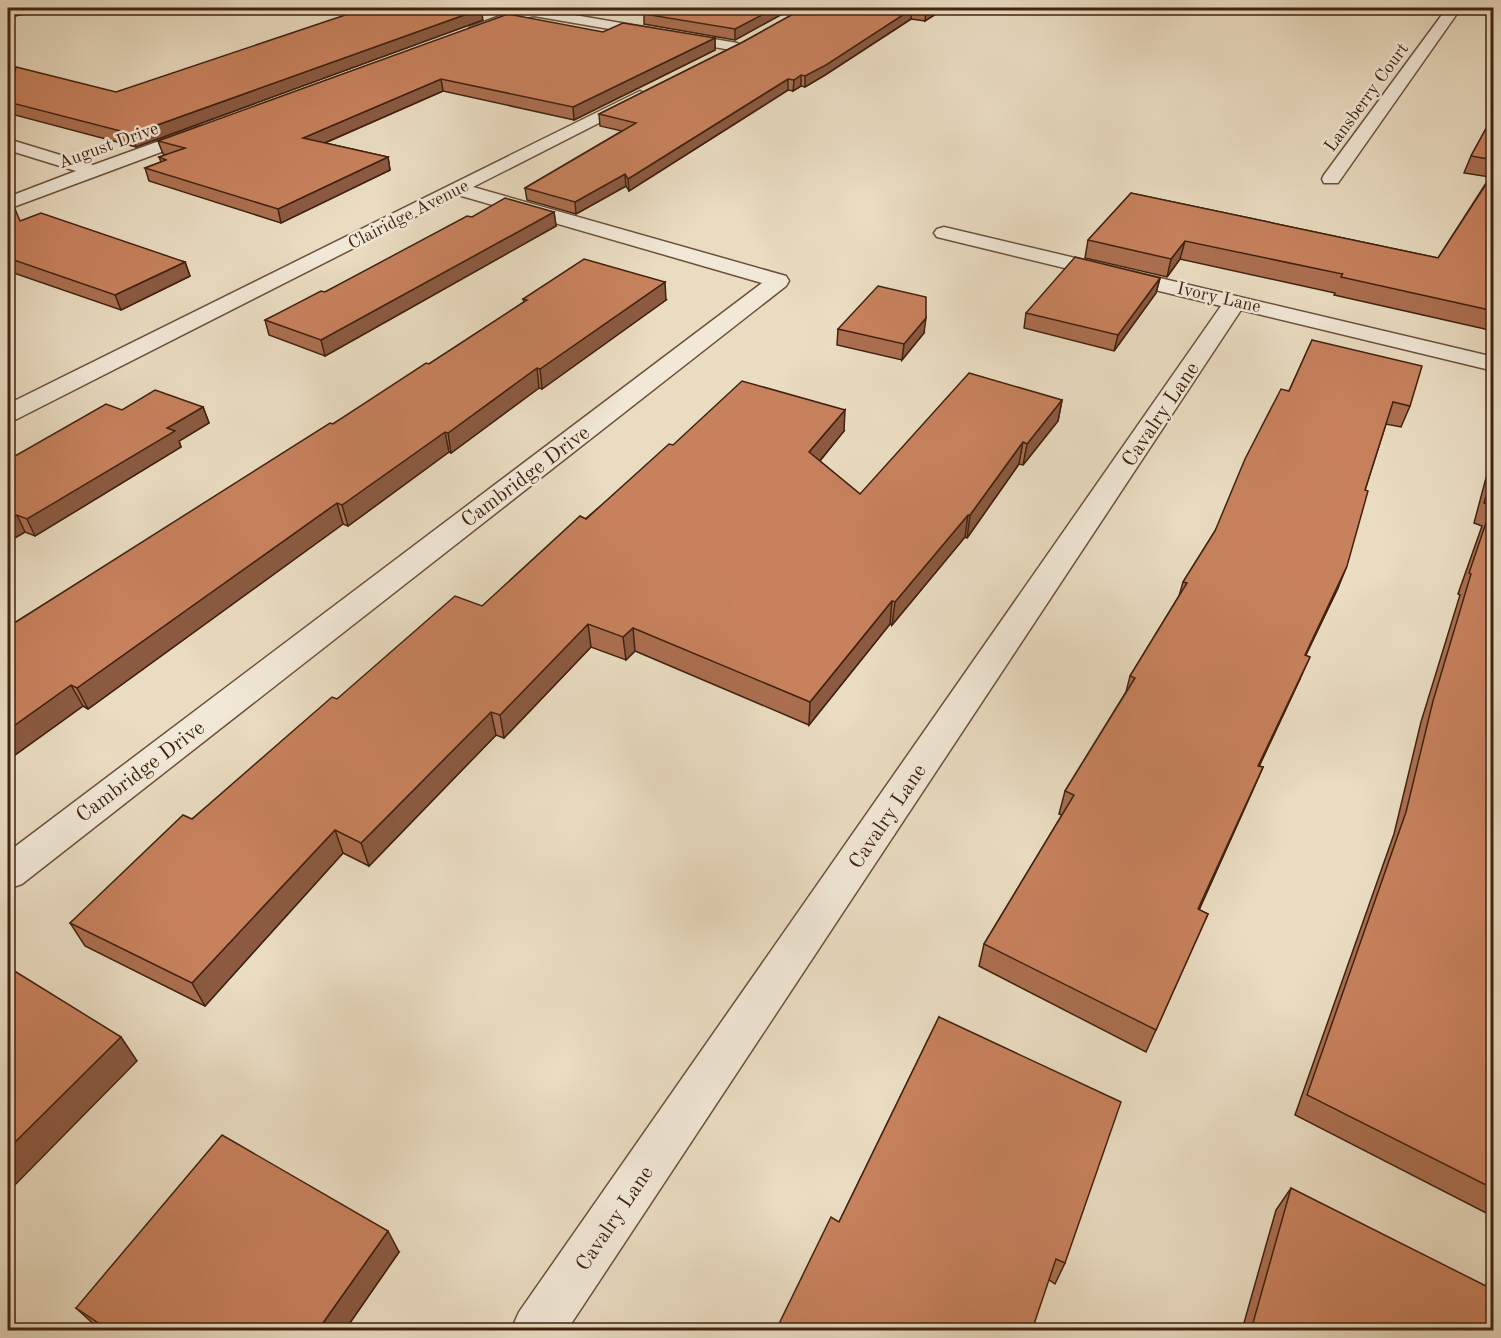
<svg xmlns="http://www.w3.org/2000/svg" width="1501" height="1338" viewBox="0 0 1501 1338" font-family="'Old Standard TT',serif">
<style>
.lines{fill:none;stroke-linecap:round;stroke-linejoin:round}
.street-casing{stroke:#6b503c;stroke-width:3}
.secondary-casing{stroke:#412210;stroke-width:3}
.street{fill:#f1e8d7;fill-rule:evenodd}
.secondary{fill:#f1e8d7;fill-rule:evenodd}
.wall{fill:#ab6f50;stroke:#412210;stroke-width:1.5}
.shaded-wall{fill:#8b5a41;stroke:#412210;stroke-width:1.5}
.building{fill:#c7815d;stroke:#412210;stroke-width:1.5}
.labels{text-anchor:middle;stroke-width:5;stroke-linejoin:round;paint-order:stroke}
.far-street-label{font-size:18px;fill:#412210;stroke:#f1e8d7}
.street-label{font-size:21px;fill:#412210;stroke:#f1e8d7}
</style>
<rect width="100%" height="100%" fill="#eadcc1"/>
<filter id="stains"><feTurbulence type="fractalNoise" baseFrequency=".00333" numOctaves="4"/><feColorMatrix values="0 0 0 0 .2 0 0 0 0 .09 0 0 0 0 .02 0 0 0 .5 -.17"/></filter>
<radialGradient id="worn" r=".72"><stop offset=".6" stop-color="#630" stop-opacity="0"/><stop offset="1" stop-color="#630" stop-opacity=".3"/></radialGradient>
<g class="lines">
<!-- street casing -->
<g class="street-casing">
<g id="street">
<path d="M534 8 737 43 744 47 737 51 534 16 522 18 475 34 468 30 470 27 514 11Z"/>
<path d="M1447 8H1461L1338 183H1324L1322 179 1324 175Z"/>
<path d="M640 91 648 96 646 99 473 187 786 276 789 281 786 286 22 884 8 889V852L762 283 458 195 17 419 8 422V404Z"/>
<path d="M201 126 207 127 210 131 207 135 8 209V197L76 171 8 150V139L93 165Z"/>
<path d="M944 227 1494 357V371L1241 310 567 1330H511L519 1312 1221 306 937 237 934 233 937 229Z"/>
</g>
</g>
<!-- secondary casing -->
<g class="secondary-casing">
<path id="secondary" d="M14 8H36L34 11 8 17V9Z"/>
</g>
<!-- street -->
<use href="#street" class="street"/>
<!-- secondary -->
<use href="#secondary" class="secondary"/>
</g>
<!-- wall -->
<g class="wall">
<path d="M793 8 735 40 644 24V14Z"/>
<path d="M804 8H945L925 21 911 19 825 75 805 87 801 86 793 91 788 90 629 191 626 186 576 214 527 200 525 188 622 131 600 126 599 114 743 42Z"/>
<path d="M483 20 136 147 11 114 8 105V96L116 92Z"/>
<path d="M603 32 715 38V50L574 120 443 91 325 143 388 157 390 170 281 223 149 181 145 168 161 162 159 157 166 155 163 154 158 141Z"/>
<path d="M1494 114V331L1334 295 1335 293 1180 259 1167 277 1085 258 1088 240 1131 193 1438 258 1490 177 1464 173 1471 156Z"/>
<path d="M8 212 20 221 185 262 190 276 121 310 11 272 8 273Z"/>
<path d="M554 212 556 226 325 356 269 335 265 320 325 292 472 217Z"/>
<path d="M1160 278 1156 293 1114 351 1024 328 1026 313Z"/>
<path d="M523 299 666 300 542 389 539 388 451 453 449 452 348 526 343 524 88 709 83 706 8 760V627L429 364 524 302Z"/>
<path d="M838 329 924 333 902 360 837 345Z"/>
<path d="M1312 340 1410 406 1401 427 1386 424 1365 490 1338 588 1306 655 1300 679 1259 766 1263 767 1199 910 1208 914 1146 1052 979 966 984 944 1062 815 1059 814 1065 791 1126 692 1130 676 1179 596 1183 582 1215 531 1289 391Z"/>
<path d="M1062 400 1058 421 1023 465 1019 464 967 538 965 537 892 625 890 624 809 725 635 651 626 660 591 647 504 738 496 735 369 866 343 853 205 1006 85 946 70 923 192 819 337 699 482 606 673 445 844 431 820 461 860 494Z"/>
<path d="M203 407 209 423 179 441 181 447 35 536 25 532 8 542V460L122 410Z"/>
<path d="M1494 448V1217L1295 1115 1394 834 1421 722 1460 595 1458 594 1482 526 1474 523Z"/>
<path d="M939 1017 1065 1263 1055 1284 1049 1280 839 1222Z"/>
<path d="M1291 1188 1494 1330H1242L1276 1210Z"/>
<path d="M399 1252 345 1330H100L76 1308Z"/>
</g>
<!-- shaded-wall -->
<g class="shaded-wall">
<path d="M775 8H793L735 40V29Z"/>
<path d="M931 8H945L925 21 926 11Z"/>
<path d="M481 9 483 20 136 147 132 134Z"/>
<path d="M912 9 911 19 825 75 805 87V76Z"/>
<path d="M715 38V50L574 120 573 107Z"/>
<path d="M801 75V86L793 91 794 80Z"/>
<path d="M441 79 443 91 306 151 303 138Z"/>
<path d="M788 79V90L629 191 628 179Z"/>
<path d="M388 157 390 170 281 223 278 209Z"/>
<path d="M625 174 626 186 576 214 575 202Z"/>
<path d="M554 212 556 226 325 356 321 340Z"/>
<path d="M1185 241 1180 259 1167 277 1171 259Z"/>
<path d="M185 262 190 276 121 310 115 295Z"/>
<path d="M8 263 11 272 8 273Z"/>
<path d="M1160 278 1156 293 1114 351 1118 335Z"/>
<path d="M665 282 666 300 542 389 540 369Z"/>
<path d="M926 318 924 333 902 360 904 344Z"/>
<path d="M537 368 539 388 451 453 448 433Z"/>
<path d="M1062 400 1058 421 1023 465 1027 444Z"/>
<path d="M203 407 209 423 179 441 181 447 35 536 27 519 167 428Z"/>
<path d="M845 410 844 431 809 474V452Z"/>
<path d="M445 432 449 452 348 526 342 505Z"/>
<path d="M1023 442 1019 464 967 538 970 515Z"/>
<path d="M337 503 343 524 88 709 77 688Z"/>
<path d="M17 515 25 532 8 542V520Z"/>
<path d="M968 515 965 537 892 625 895 602Z"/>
<path d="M1347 566 1338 588 1295 677 1305 655Z"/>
<path d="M892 601 890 624 809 725 810 702Z"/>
<path d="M588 624 591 647 504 738 500 715Z"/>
<path d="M633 628 635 651 626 660 623 637Z"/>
<path d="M1310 657 1300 679 1249 788 1258 766Z"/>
<path d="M71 685 83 706 8 760V730Z"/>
<path d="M491 712 496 735 369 866 361 843Z"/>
<path d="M1263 767 1253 790 1189 932 1198 909Z"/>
<path d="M335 830 343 853 205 1006 192 983Z"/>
<path d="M121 1037 137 1061 8 1192V1149Z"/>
<path d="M388 1231 399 1252 345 1330H318Z"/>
</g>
<!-- building -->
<g class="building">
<path d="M366 8H473L481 9 132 134 8 102V96L16 67 116 92Z"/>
<path d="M659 8H775L735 29 644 14Z"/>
<path d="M804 8H931L926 11 912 9 826 65 805 76 801 75 794 80 788 79 628 179 625 174 575 202 525 188 636 123 599 114 743 42Z"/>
<path d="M508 14 603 32 623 23 715 38 573 107 441 79 303 138 388 157 278 209 145 168 166 160 159 157 185 148 158 141Z"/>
<path d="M1494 114V160L1471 156Z"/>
<path d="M1494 172V311L1341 277 1343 273 1342 274 1185 241 1171 259 1088 240 1131 193 1438 258Z"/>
<path d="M505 198 554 212 321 340 265 320 321 291 325 292 467 216 472 217Z"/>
<path d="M15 209 20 221 41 213 185 262 115 295 8 258V212Z"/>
<path d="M1075 257 1160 278 1118 335 1026 313Z"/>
<path d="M584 259 665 282 540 369 537 368 448 433 445 432 342 505 337 503 77 688 71 685 8 730V627L330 423 333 424 426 363 429 364 527 300 523 299Z"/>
<path d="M878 286 926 297V318L904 344 838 329Z"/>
<path d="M1312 340 1422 366 1410 406 1393 402 1365 490 1368 491 1347 566 1305 655 1310 657 1258 766 1263 767 1198 909 1208 914 1156 1030 984 944 1074 795 1065 791 1135 678 1130 676 1187 583 1183 582 1215 531 1245 459 1281 389 1289 391Z"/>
<path d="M969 373 1062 400 1027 444 1023 442 970 515H968L895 602 892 601 810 702 633 628 623 637 588 624 500 715 491 712 361 843 335 830 192 983 70 923 183 815 192 819 332 697 337 699 455 596 482 606 580 516 586 519 669 444 673 445 742 381 845 410 809 452 860 494Z"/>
<path d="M155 390 203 407 167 428 175 431 27 519 17 515 8 520V460L106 404 122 410Z"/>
<path d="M1494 467V1189L1307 1095 1406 812 1433 701 1471 574 1469 573 1492 505 1484 503Z"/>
<path d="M8 967 121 1037 8 1149Z"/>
<path d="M939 1017 1121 1102 1065 1263 1056 1259 1032 1330H776L831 1217 839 1222Z"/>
<path d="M222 1135 388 1231 318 1330H109L76 1308Z"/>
<path d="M1291 1188 1494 1290V1330H1251Z"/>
</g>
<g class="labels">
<!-- far-street labels -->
<g class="far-street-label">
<text transform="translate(1366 97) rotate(-54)" y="6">Lansberry Court</text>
<text transform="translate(108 145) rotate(-20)" y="6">August Drive</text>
<text transform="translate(408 214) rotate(-27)" y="6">Clairidge Avenue</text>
<text transform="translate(1219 297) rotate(13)" y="6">Ivory Lane</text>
</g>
<!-- street labels -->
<g class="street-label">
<text transform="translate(1160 414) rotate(-56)" y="7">Cavalry Lane</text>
<text transform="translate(525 476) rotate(-37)" y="7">Cambridge Drive</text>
<text transform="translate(140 771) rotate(-37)" y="7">Cambridge Drive</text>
<text transform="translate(887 816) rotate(-56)" y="7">Cavalry Lane</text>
<text transform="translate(614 1218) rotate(-56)" y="7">Cavalry Lane</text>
</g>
</g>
<!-- margin -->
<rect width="1501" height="1338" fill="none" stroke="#eadcc1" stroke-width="30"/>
<rect x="9" y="9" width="1483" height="1320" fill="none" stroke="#412210" stroke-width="3"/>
<rect x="15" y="15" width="1471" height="1308" fill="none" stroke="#412210" stroke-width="1.5"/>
<rect width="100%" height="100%" filter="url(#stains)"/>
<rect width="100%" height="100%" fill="url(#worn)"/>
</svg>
